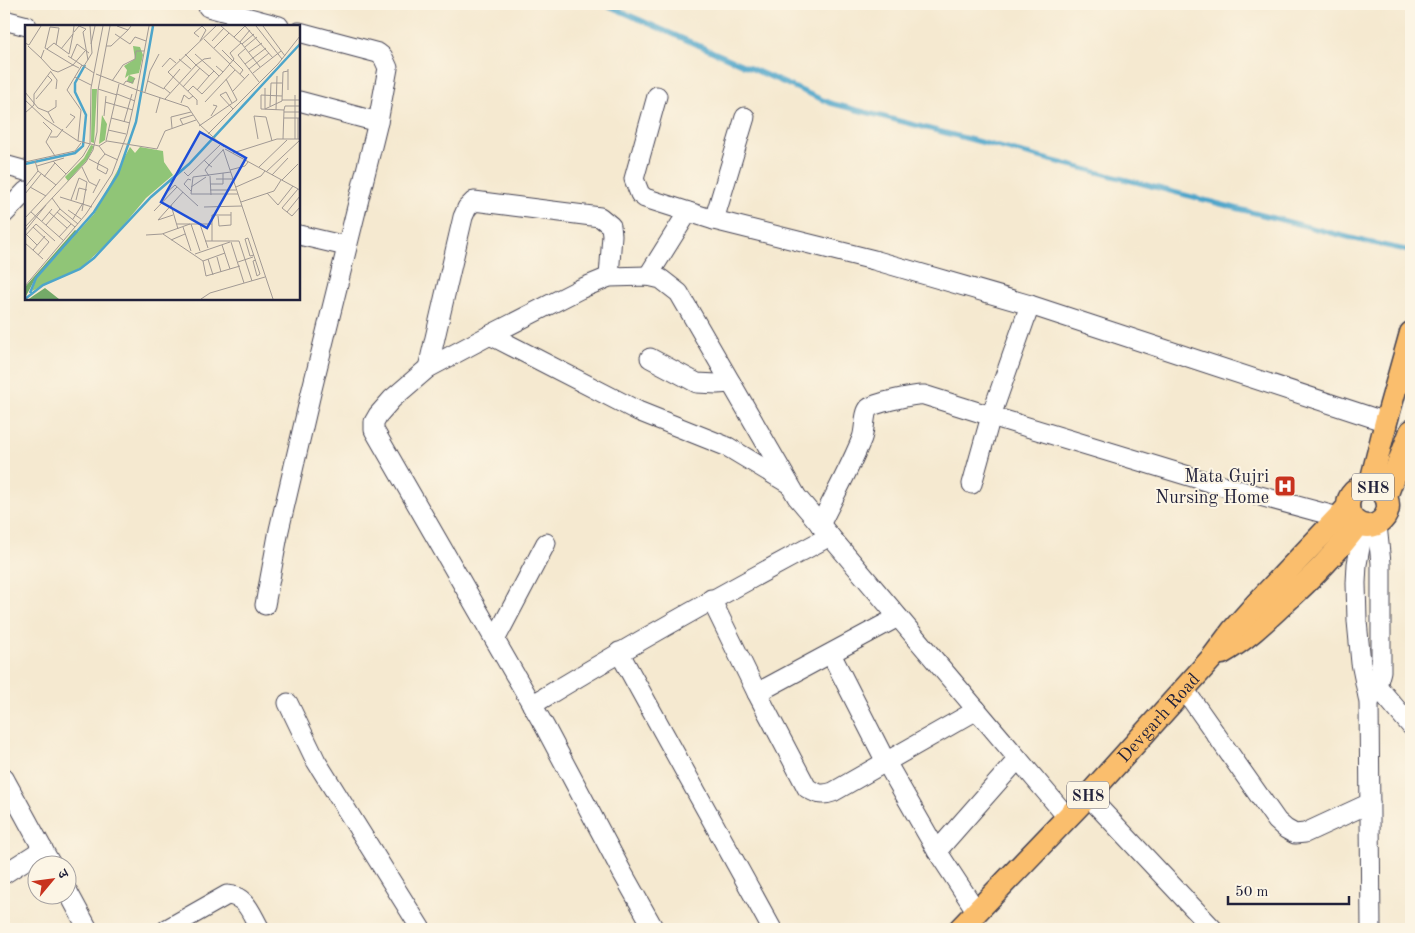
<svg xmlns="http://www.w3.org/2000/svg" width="1415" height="933" viewBox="0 0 1415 933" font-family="'Old Standard TT','Noto Serif Devanagari',serif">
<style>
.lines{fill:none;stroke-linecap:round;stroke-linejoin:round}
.stream{stroke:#4da5ca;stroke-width:5}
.minor-casing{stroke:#424051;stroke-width:21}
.major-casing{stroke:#424051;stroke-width:25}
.minor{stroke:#fff;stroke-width:19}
.major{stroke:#fabe6d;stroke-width:22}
.labels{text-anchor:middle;stroke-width:4;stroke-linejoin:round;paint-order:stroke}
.shield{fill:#fcf5e5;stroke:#63616e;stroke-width:1}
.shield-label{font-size:16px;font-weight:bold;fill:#22223b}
.poi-label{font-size:18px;fill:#22223b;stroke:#fcf5e5;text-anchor:end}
.street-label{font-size:18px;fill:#22223b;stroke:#fcf5e5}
.inset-river{fill:none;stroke:#4da5ca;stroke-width:2.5}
.inset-road{fill:none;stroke:#a19994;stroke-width:1}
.view{fill:#1d4ed8;fill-opacity:0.15;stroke:#1d4ed8;stroke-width:2.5}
.inset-edge{fill:none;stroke:#22223b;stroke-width:2.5}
</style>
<rect width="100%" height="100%" fill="#fcf5e5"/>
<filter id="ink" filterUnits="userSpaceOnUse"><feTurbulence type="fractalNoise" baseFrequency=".02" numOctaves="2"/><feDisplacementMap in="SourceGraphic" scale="10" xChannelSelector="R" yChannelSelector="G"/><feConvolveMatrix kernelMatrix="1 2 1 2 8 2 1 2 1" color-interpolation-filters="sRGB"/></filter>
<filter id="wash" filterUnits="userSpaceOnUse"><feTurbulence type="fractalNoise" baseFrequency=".0096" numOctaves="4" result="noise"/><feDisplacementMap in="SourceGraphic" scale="20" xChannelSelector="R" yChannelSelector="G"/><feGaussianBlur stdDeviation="1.12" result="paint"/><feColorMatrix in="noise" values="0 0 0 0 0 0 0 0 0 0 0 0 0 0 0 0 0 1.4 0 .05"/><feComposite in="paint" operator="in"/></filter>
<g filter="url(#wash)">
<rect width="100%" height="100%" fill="#f5e9d0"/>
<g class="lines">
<!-- stream -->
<path class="stream" d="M604 4 830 103 1363 241 1411 251"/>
</g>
</g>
<g filter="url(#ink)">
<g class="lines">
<!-- minor casing -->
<g class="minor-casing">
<g id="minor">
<path d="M208 7 279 26"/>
<path d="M4 20 27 26"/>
<path d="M657 96 634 179 640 194 645 198 714 220 874 260 1030 305 1386 422"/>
<path d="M299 101 378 122"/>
<path d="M4 165 26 171"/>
<path d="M4 214 26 191"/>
<path d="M714 220 745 117"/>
<path d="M299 235 346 246"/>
<path d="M648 276 688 212"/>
<path d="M1030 305 991 416 1212 483 1338 517"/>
<path d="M490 335 638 411 728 447 786 482"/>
<path d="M650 358 697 383 717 384 731 383"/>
<path d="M428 368 463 217 467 208 474 201 600 217 611 226 612 235 609 277"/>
<path d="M820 525C834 496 850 468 862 438 865 430 864 413 869 408 875 403 916 394 924 395L991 416 972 484"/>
<path d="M1364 526 1357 564 1356 583 1357 621 1361 663 1369 702 1371 929"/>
<path d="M711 599 757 693 807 788C817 794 822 796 833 792L977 710"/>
<path d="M265 605 279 530 311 393 378 122 388 68 383 57 378 53 299 32"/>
<path d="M495 640 546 543"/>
<path d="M619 652 772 929"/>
<path d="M831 654 886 762 937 851 977 912"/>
<path d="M1377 686 1411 726"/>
<path d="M1184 689 1277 821 1286 829 1295 834 1305 833 1370 803"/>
<path d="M757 693 898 617"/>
<path d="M1369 702 1377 686 1381 671V563L1377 525"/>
<path d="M288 703 316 761 421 929"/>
<path d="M532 705C630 645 729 590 830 536"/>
<path d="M4 778 52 866"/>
<path d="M1088 796 1213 929"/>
<path d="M937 851 1018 759"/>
<path d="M4 874 43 849"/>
<path d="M68 892 88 929"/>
<path d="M167 929 227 895C247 896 251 914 260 929"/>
<path d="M654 929 622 872 545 727 374 430V422L378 415 392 399 428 368 490 335 580 289 609 277 648 276 661 279 679 293 797 497 1068 818"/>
</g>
</g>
<!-- major casing -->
<g class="major-casing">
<g id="major">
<circle cx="1368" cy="506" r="20"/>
<path d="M1370 486 1386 422 1411 333"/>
<path d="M1386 496 1411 431"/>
<path d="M1222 653C1245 640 1263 623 1282 605 1310 580 1336 554 1358 524"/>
<path id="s1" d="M960 929 1088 796 1212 658 1233 630 1257 603 1348 507"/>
</g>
</g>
<!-- minor -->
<use href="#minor" class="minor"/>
<!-- major -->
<use href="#major" class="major"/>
</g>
</g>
<!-- icons -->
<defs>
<g id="hospital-square" transform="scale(1.125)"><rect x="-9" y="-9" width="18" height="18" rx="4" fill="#c8321e" stroke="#fcf5e5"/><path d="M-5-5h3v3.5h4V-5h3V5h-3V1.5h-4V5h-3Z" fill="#fff"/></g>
</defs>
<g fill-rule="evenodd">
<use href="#hospital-square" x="1285" y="486"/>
</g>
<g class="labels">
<!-- shield labels -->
<g class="shield">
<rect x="1352" y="473.5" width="42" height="27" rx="4"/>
<rect x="1067" y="781.5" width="42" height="27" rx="4"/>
</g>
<g class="shield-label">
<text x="1373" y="493">SH8</text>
<text x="1088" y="801">SH8</text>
</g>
<!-- poi labels -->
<g class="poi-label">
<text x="1269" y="482">Mata Gujri<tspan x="1269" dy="21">Nursing Home</tspan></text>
</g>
<!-- street labels -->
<g class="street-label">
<text dy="6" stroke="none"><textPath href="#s1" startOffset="290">Devgarh Road</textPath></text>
</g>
</g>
<!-- overview -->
<g transform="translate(25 25)">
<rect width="275" height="275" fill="#f5e9d0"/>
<path d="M108 21 115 22 118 30 114 48 104 50 110 53 108 59 102 56 104 50 100 53 102 45 99 41 110 34ZM67 64H72L69 118 66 117ZM77 90 82 99 80 115 74 119ZM66 120 69 121 63 134 43 156 40 152 59 133ZM105 122 110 128 115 122 138 126 139 137 148 150 121 173 88 213 57 242 7 266 11 254 69 189Z" fill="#90c577"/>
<path d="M50 205 53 207 10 254 0 273V262ZM20 263 34 274H4L8 271Z" fill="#74aa68"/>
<path class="inset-river" d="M0 139 50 128 58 121 61 90 50 67V58L60 40M5 268 11 253 69 187 93 149 111 97 128 1M0 274 18 260 55 244 69 233 126 172 164 139 275 19"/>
<path class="inset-road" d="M92 1 103 5 106 1M196 1 217 19 235 42M220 1 248 33M231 1 257 34M238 1 260 31M25 2 34 3 31 20M61 4 58 7 63 35M49 7 54 1 61 4M90 9 105 19 110 12 121 16M174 12 169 8 177 1M209 12 220 1M179 14 205 39M175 16 181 5 177 1M187 16 199 3M215 17 225 5M0 18 4 20 16 1M66 19 70 1M217 19 229 9M3 21 16 33M81 21H86L103 5M220 22 232 12M20 23 48 40 60 26M20 23 25 2M189 23 204 8M221 23 213 30 234 57M22 24 29 18 44 29M36 24 48 9 49 1M19 25 16 33 27 45 33 47 48 40 54 43M197 25 208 36M224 27 237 18M44 29 48 9M170 29 189 46M43 31 69 48M46 33 52 19 64 28M154 34 166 44M208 35 218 45 215 49M220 39 241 23M171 40 184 51 189 46 194 51M171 40 179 34 186 33M205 40 220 54M59 41 67 28 65 1M137 42 145 33 151 38M224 44 244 28M26 47 32 55 31 64M198 47 209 34 205 28 216 18M228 48 256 26M71 49 112 65 124 1M50 52 66 60M87 56 98 40 110 34 111 26H119M123 56 139 64M98 60 101 56 107 58 110 53M158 62 175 43M73 64 92 70M172 65 184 51M263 65V44M163 66 168 61 177 69 198 47 191 41M208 66 224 49M0 67 13 83 23 87M120 67 125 46 134 29M145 68 139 63 155 44M92 69 110 76M236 70V84L259 85 258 114M236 70 257 71M270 70V114M11 74 27 55 23 51M140 74 171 40 160 29M0 75 20 94 53 116 74 121 82 116 132 124 140 106 171 95M257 75H275M80 77 108 85M180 77 210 45M156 78 159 70 164 74 168 71M207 78 201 67 195 70 208 84M172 80V75L143 47 191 1M245 81 246 58H257M240 84 257 76 258 47 263 46M240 84V63M251 85 252 51M259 85 260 81H275M259 87H275M0 88 9 80V69L26 46M131 88 135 73M79 91 81 71M186 91 192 81 188 80M86 93 105 98M259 93H275M273 93V114M18 97 27 106 21 117 30 131M99 97 107 69M29 98 23 87 31 82V75M158 100 155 94 168 90M174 101 212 75 201 54M41 103 50 92 45 89M147 103 146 92 166 87M83 105 101 109M183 109 253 39 275 11M25 112H32L38 104M233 114 229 91 241 92 247 116M53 116 56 85 42 65 57 40M81 116 94 59M74 121 80 129 93 135M198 124 248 274M200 124 275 165M208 128 252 114H275M64 134 83 144 81 149 72 144M179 135 184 140 198 125M28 136 41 149M0 137 50 126 56 118M12 141 39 133M57 142 64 157 72 161M234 142 262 115M72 144 74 136 80 129M205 145 220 141 223 137M13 146 31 160M159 147 163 151 195 120M206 147 168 152 166 169H213M241 147 275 115M247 150 263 133M184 151 180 145 184 140 187 142M185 151 186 170M19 152 30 138M191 154H208M257 155 273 139M185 159H198V148M1 161 13 146 10 136M5 162 21 171M166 162 181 152M211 162 236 151 240 146M273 164 257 183 267 191 275 182M185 165H211M166 166 159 159 163 154 166 155M142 167 150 160 173 181M68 168 75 154M242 168 253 180 268 161M0 169 16 149M35 172 67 182M46 175 54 153 62 157 57 186M51 175 54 163 62 165M216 177 249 166 256 155M146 180 153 204M179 182 217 181M35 184 53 199M43 185 56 194M129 186 152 162M6 187 39 216M24 187 42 203M32 187 50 202M262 187 275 171M148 190 133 195 158 167M193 191 194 201 206 200V187M0 193 58 131 65 119 66 63 78 1M48 194 58 178M17 196 27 184M152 199H187M166 199 175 226M175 199 183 223M21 200 35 184 27 173M0 202 61 137 68 125 72 107 73 65 85 1M8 202 24 217 13 230M158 202 166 226M0 206 21 180M1 209 12 220M138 209 178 236 181 251 215 241M121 210 137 209 165 199M0 211 11 199 30 216M34 212 46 199M223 213 235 249 232 251M223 213 220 214 225 231 229 230M146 215 160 209M180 216H214L227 256M187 216V190H206M206 217 219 258M0 218 18 234M197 220 205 244M8 225 20 211M170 229 205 217M192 232 196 247M183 234 188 250M231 235 228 236 232 251M178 236 200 228M213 237 228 232M0 261 61 189 87 149 102 109 112 65 163 82 175 100 199 122M176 274 185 268 240 252"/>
<path class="view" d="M175 107 221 133 182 203 136 177Z"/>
<rect width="275" height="275" class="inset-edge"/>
</g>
<!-- margin -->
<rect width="1415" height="933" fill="none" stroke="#fcf5e5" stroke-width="20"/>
<!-- north arrow -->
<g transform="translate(52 880) rotate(61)"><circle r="24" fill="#fcf5e5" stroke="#a5a1a1"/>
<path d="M0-4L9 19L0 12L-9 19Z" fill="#c8321e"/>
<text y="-8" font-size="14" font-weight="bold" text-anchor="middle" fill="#22223b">उ</text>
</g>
<!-- scale -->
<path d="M1228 896v8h121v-8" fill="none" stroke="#22223b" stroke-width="2.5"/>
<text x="1235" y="896" font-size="15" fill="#22223b" stroke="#fcf5e5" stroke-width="4" paint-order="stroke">50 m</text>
</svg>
